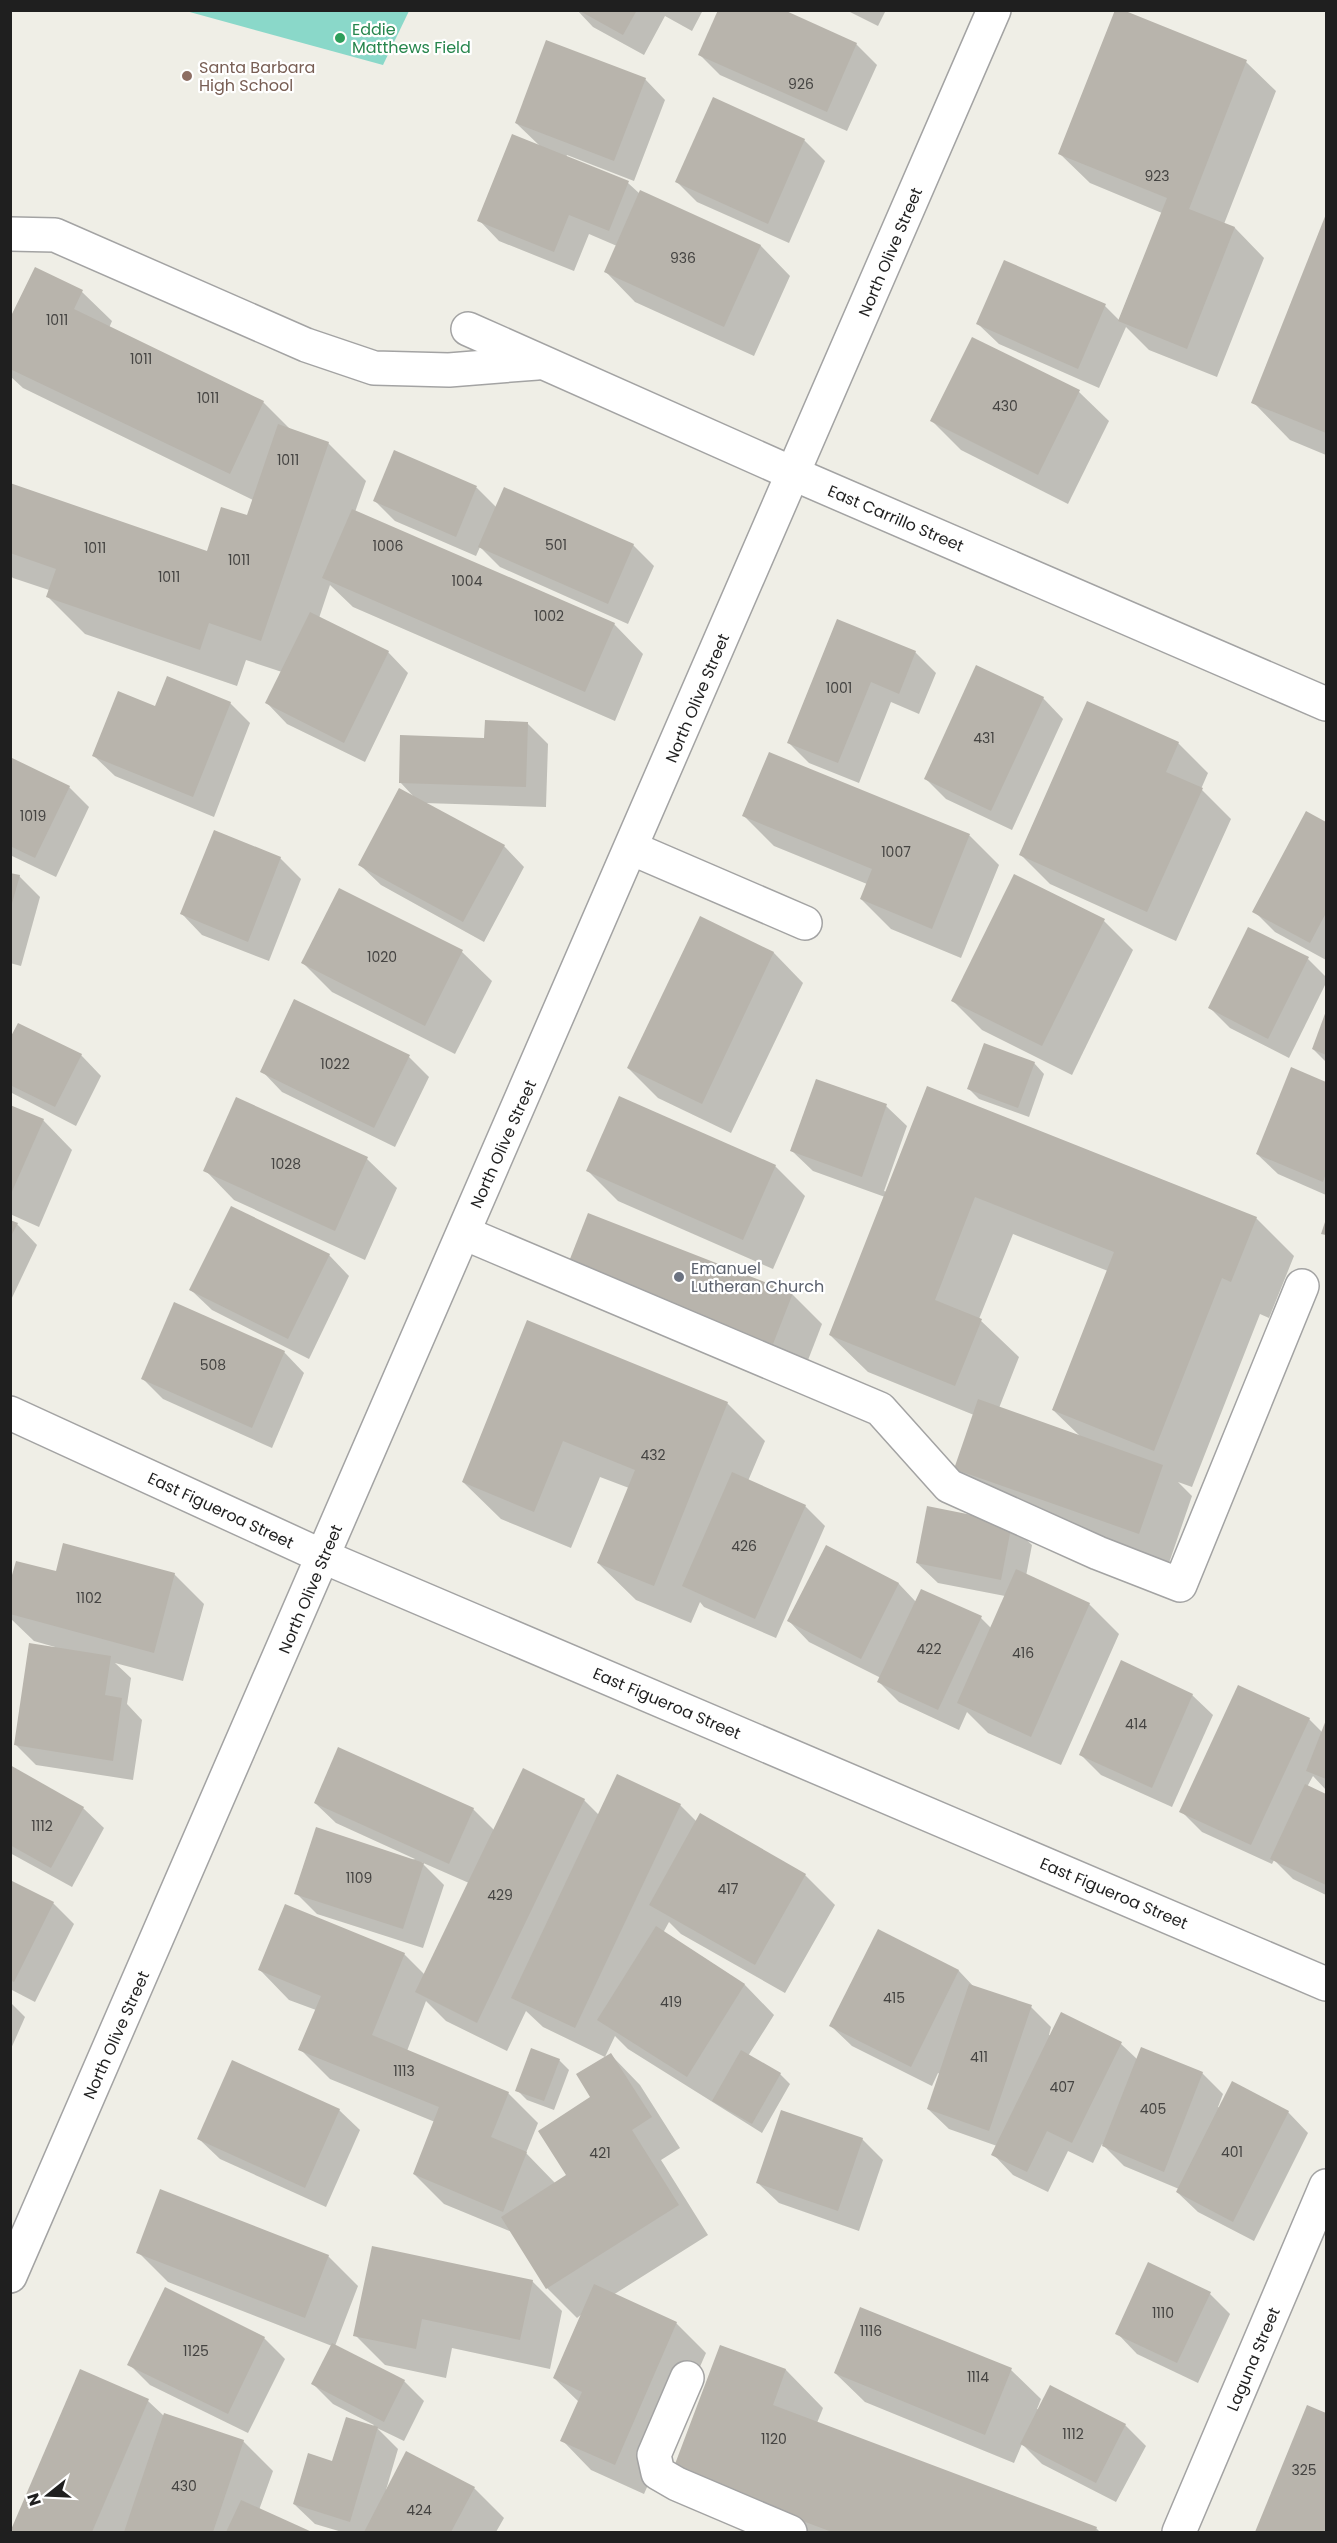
<svg xmlns="http://www.w3.org/2000/svg" width="1337" height="2543" viewBox="0 0 1337 2543" font-family="Poppins,sans-serif">
<style>
.pitch{fill:#8ad8c9}
.shadow{fill:#0003;fill-rule:evenodd}
.building{fill:#b8b4ac}
.lines{fill:none;stroke-linecap:round;stroke-linejoin:round}
.minor-casing{stroke:#a3a3a3;stroke-width:36}
.minor{stroke:#fff;stroke-width:33}
.leisure-dot{fill:#2e9e5b;stroke:#fff;stroke-width:2}
.education-dot{fill:#8d6e63;stroke:#fff;stroke-width:2}
.worship-dot{fill:#6b7280;stroke:#fff;stroke-width:2}
.labels{text-anchor:middle;stroke-width:4.5;stroke-linejoin:round;paint-order:stroke}
.number-label{font-size:14px;fill:#454442}
.leisure-label{font-size:16px;fill:#27864d;stroke:#fff;text-anchor:start}
.education-label{font-size:16px;fill:#785e54;stroke:#fff;text-anchor:start}
.street-label{font-size:16px;fill:#1f1f1f;stroke:#fff}
.worship-label{font-size:16px;fill:#5b616d;stroke:#fff;text-anchor:start}
</style>
<rect width="100%" height="100%" fill="#efeee6"/>
<!-- pitch -->
<path class="pitch" d="M186 11 409 10V11L383 65Z"/>
<!-- shadow -->
<g class="shadow">
<path d="M577 10H703L692 31 665 16 644 55 593 27Z"/>
<path d="M780 10 856 44 877 65 847 131 720 75 700 55Z"/>
<path d="M846 10H886L878 26Z"/>
<path d="M1246 62 1276 91 1224 224 1235 228 1264 258 1217 377 1149 350 1126 327 1099 388 999 344 978 324 1105 306 1119 320 1162 213 1090 183 1060 154Z"/>
<path d="M645 79 665 100 634 181 567 155 566 157 628 183 640 194 761 246 790 276 754 356 635 302 606 272 617 246 589 234 574 271 499 241 479 220 541 147 516 123Z"/>
<path d="M804 140 825 161 789 243 697 202 677 182Z"/>
<path d="M1326 218V455L1290 440 1253 402Z"/>
<path d="M35 269 82 292 112 321 109 328 263 402 291 430 328 443 366 481 355 512 614 624 643 654 615 721 353 607 330 585 319 618 388 652 408 673 365 762 287 724 267 703 282 672 246 660 237 686 85 634 47 596 49 590 13 578 10 575V484L208 553 247 517 253 500 23 388 10 376V321Z"/>
<path d="M972 339 1079 392 1109 421 1068 504 961 450 931 420Z"/>
<path d="M394 452 477 488 497 508 633 545 654 566 628 624 500 567 480 547 476 556 395 521 375 501Z"/>
<path d="M838 621 915 652 936 673 919 714 891 702 859 783 809 763 789 743Z"/>
<path d="M1043 698 1063 719 1012 830 946 799 926 779Z"/>
<path d="M230 703 250 723 214 817 115 776 94 756 156 708Z"/>
<path d="M527 723 548 744 546 807 424 803 504 846 524 867 484 942 381 885 360 865 414 797 400 782 486 739Z"/>
<path d="M1178 743 1208 773 1201 789 1231 819 1176 941 1050 884 1020 854Z"/>
<path d="M770 754 970 836 999 865 961 958 891 929 861 899 867 884 774 846 744 816Z"/>
<path d="M10 759 69 787 89 807 56 877 10 855Z"/>
<path d="M1307 813 1326 824V960L1275 932 1254 911Z"/>
<path d="M280 858 301 879 269 961 202 935 182 914Z"/>
<path d="M10 874 19 876 40 897 21 966 10 963Z"/>
<path d="M340 890 462 952 492 981 455 1054 332 992 303 963Z"/>
<path d="M701 918 774 953 803 983 731 1133 658 1098 628 1068Z"/>
<path d="M1104 921 1133 950 1072 1075 982 1030 953 1001Z"/>
<path d="M1308 959 1326 977V983L1289 1058 1230 1028 1210 1008Z"/>
<path d="M1326 1015V1062L1313 1049Z"/>
<path d="M10 1042 81 1055 101 1076 76 1126 10 1092Z"/>
<path d="M409 1057 429 1077 395 1147 282 1092 262 1071Z"/>
<path d="M1034 1063 1044 1074 1029 1117 979 1099 969 1089Z"/>
<path d="M1292 1069 1326 1084V1195L1278 1174 1257 1154Z"/>
<path d="M928 1088 1256 1218 1294 1256 1269 1318 1260 1314 1192 1487 1178 1482 1192 1496 1169 1563 985 1498 955 1468 974 1415 868 1372 830 1335 885 1197 813 1171 792 1151 886 1106 907 1126 884 1191 887 1192ZM1013 1234 1108 1271 1053 1410 1081 1437 999 1408 1019 1357 979 1319Z"/>
<path d="M237 1099 367 1159 397 1188 365 1260 234 1200 205 1170Z"/>
<path d="M10 1106 43 1120 72 1150 39 1227 10 1214Z"/>
<path d="M775 1166 805 1196 773 1269 618 1201 588 1171Z"/>
<path d="M10 1221 17 1224 37 1245 10 1302Z"/>
<path d="M329 1255 349 1276 309 1359 212 1310 191 1290Z"/>
<path d="M599 1294H792L822 1324 803 1373Z"/>
<path d="M528 1322 727 1403 765 1441 748 1481 805 1506 825 1526 776 1638 704 1607 700 1602 691 1623 636 1600 598 1563 629 1488 600 1477 571 1548 501 1519 463 1482Z"/>
<path d="M284 1352 304 1373 272 1448 163 1399 143 1379Z"/>
<path d="M1011 1525 1032 1545 1026 1576 1089 1604 1119 1634 1061 1765 988 1733 967 1712 959 1730 899 1702 879 1682 881 1678 809 1642 789 1621 826 1547 899 1584 916 1602 981 1618 991 1628 1005 1596 938 1583 917 1563Z"/>
<path d="M174 1574 204 1604 183 1681 115 1663 131 1678 127 1704 142 1720 133 1780 36 1765 15 1744 55 1647 34 1641 10 1618V1588Z"/>
<path d="M1192 1695 1213 1715 1172 1807 1101 1775 1080 1754Z"/>
<path d="M1309 1719 1323 1733 1326 1724V1790L1313 1776 1307 1787 1326 1796V1895L1293 1879 1274 1860 1272 1864 1202 1832 1181 1811Z"/>
<path d="M10 1767 83 1808 104 1828 72 1887 10 1853Z"/>
<path d="M584 1800 599 1815 680 1805 697 1822 805 1875 835 1905 785 1993 681 1934 669 1922 663 1933 745 1985 774 2015 748 2056 780 2074 790 2084 762 2133 628 2049 615 2036 605 2057 543 2027 526 2011 507 2051 446 2021 426 2001 407 2051 508 2093 538 2123 526 2153 556 2184 568 2176 592 2098 611 2055 640 2085 680 2148 661 2160 708 2235 613 2295 676 2323 706 2353 644 2494 591 2470 562 2440 579 2402 554 2378 582 2314 577 2318 547 2288 512 2232 444 2204 414 2174 435 2122 330 2079 300 2049 316 2010 289 2000 260 1970 404 1954 425 1975 469 1883 421 1862 444 1885 423 1948 317 1914 296 1893 415 1859 336 1823 315 1803 473 1809 494 1830Z"/>
<path d="M10 1882 53 1903 74 1924 35 2002 10 1989Z"/>
<path d="M878 1931 959 1971 975 1988 1031 2007 1051 2027 1049 2035 1121 2044 1138 2060 1202 2073 1223 2094 1218 2107 1220 2108 1288 2112 1308 2133 1254 2241 1198 2212 1177 2192 1179 2189 1124 2166 1102 2144 1093 2163 1068 2151 1048 2192 1013 2175 993 2154 997 2146 949 2129 928 2109 940 2074 938 2073 932 2086 852 2046 831 2026Z"/>
<path d="M10 2002 25 2017 10 2051Z"/>
<path d="M559 2060 569 2070 554 2110 527 2100 517 2090Z"/>
<path d="M339 2110 360 2130 326 2207 220 2159 199 2139Z"/>
<path d="M862 2139 883 2160 859 2231 779 2203 758 2183Z"/>
<path d="M138 2252 328 2256 358 2286 335 2346 404 2381 424 2401 404 2441 377 2428 398 2449 386 2490 474 2488 504 2518 496 2532H342L315 2524 294 2504 333 2463 374 2425 333 2404 313 2384 332 2346 168 2282Z"/>
<path d="M532 2281 562 2311 550 2369 452 2348 446 2378 385 2365 355 2335Z"/>
<path d="M1210 2294 1230 2314 1198 2383 1137 2354 1117 2333Z"/>
<path d="M264 2338 285 2359 248 2433 150 2385 129 2364Z"/>
<path d="M721 2346 786 2370 823 2408 817 2423 1096 2528 1100 2532H773Z"/>
<path d="M1011 2370 1041 2399 1037 2409 1125 2425 1146 2446 1116 2502 1042 2464 1022 2444 1014 2463 865 2402 835 2373Z"/>
<path d="M80 2371 148 2401 164 2416 243 2441 273 2471 259 2510 309 2532H11Z"/>
<path d="M1308 2407 1326 2415V2532H1256Z"/>
</g>
<!-- building -->
<g class="building">
<path d="M578 10H637L623 35Z"/>
<path d="M718 10H784L857 43 827 112 698 55Z"/>
<path d="M1115 10H1123L1247 60 1189 209 1235 227 1187 349 1118 321 1167 198 1058 154Z"/>
<path d="M546 40 646 78 614 161 515 123Z"/>
<path d="M713 97 805 139 768 224 675 182Z"/>
<path d="M512 134 629 181 609 231 569 215 554 252 477 221Z"/>
<path d="M640 190 761 245 724 327 604 272Z"/>
<path d="M1326 214V433L1251 403Z"/>
<path d="M1004 260 1106 304 1078 369 976 324Z"/>
<path d="M35 267 83 290 74 309 264 401 230 474 10 369V318Z"/>
<path d="M972 337 1080 390 1038 475 930 421Z"/>
<path d="M278 424 329 442 261 641 209 623 200 650 46 597 56 569 10 553V483L207 551 221 507 247 515Z"/>
<path d="M394 450 477 486 456 537 373 501Z"/>
<path d="M504 487 634 544 608 604 478 547Z"/>
<path d="M352 509 615 623 585 692 322 578Z"/>
<path d="M310 612 389 651 344 743 265 703Z"/>
<path d="M837 619 916 651 899 694 871 682 838 763 787 743Z"/>
<path d="M976 665 1044 697 991 811 924 779Z"/>
<path d="M167 676 231 702 193 797 92 756 118 691 155 706Z"/>
<path d="M1087 701 1179 742 1166 772 1203 788 1147 912 1019 855Z"/>
<path d="M485 720 528 722 526 787 399 783 400 735 484 738Z"/>
<path d="M769 752 970 834 932 929 860 899 872 869 742 816Z"/>
<path d="M10 757 70 786 35 858 10 846Z"/>
<path d="M399 788 505 845 463 922 358 865Z"/>
<path d="M1306 811 1326 822V913L1310 943 1252 912Z"/>
<path d="M214 830 281 857 248 942 180 914Z"/>
<path d="M10 873 20 875 11 907H10Z"/>
<path d="M1014 874 1105 919 1042 1046 951 1001Z"/>
<path d="M339 888 463 950 425 1026 301 963Z"/>
<path d="M700 916 774 952 702 1104 627 1068Z"/>
<path d="M1248 927 1309 957 1268 1039 1208 1008Z"/>
<path d="M294 999 410 1055 374 1128 260 1072Z"/>
<path d="M1326 1011V1055L1312 1049Z"/>
<path d="M18 1023 82 1054 55 1107 10 1085V1038Z"/>
<path d="M984 1043 1035 1062 1018 1108 967 1089Z"/>
<path d="M1291 1067 1326 1082V1173L1323 1182 1256 1154Z"/>
<path d="M816 1079 887 1104 862 1177 790 1151Z"/>
<path d="M927 1086 1257 1217 1231 1282 1222 1278 1154 1451 1052 1410 1114 1252 975 1197 935 1300 982 1319 955 1386 829 1335Z"/>
<path d="M619 1096 776 1165 743 1240 586 1171Z"/>
<path d="M236 1097 368 1157 335 1231 203 1171Z"/>
<path d="M10 1105 44 1119 10 1196Z"/>
<path d="M231 1206 330 1254 288 1339 189 1290Z"/>
<path d="M588 1213 793 1293 773 1344 568 1264Z"/>
<path d="M1326 1219V1235L1321 1234Z"/>
<path d="M10 1220 18 1223 10 1238Z"/>
<path d="M174 1302 285 1351 252 1428 141 1379Z"/>
<path d="M527 1320 728 1402 654 1586 597 1563 635 1470 563 1441 534 1512 462 1482Z"/>
<path d="M978 1399 1163 1465 1139 1534 954 1469Z"/>
<path d="M732 1472 806 1505 755 1619 682 1586Z"/>
<path d="M927 1506 1012 1523 1001 1580 916 1563Z"/>
<path d="M63 1543 175 1573 154 1653 10 1614V1582L16 1561 56 1571Z"/>
<path d="M826 1545 899 1583 861 1659 787 1621Z"/>
<path d="M1016 1569 1090 1603 1031 1737 957 1703Z"/>
<path d="M921 1589 982 1616 938 1710 877 1682Z"/>
<path d="M29 1643 111 1656 105 1695 122 1698 113 1761 14 1745Z"/>
<path d="M1121 1660 1193 1694 1152 1788 1079 1755Z"/>
<path d="M1238 1685 1310 1718 1251 1845 1179 1812Z"/>
<path d="M1326 1720V1779L1306 1771Z"/>
<path d="M338 1747 474 1808 449 1864 314 1803Z"/>
<path d="M10 1765 84 1807 51 1868 10 1845Z"/>
<path d="M523 1768 585 1799 477 2023 415 1992Z"/>
<path d="M617 1774 681 1804 575 2028 511 1998Z"/>
<path d="M1305 1784 1326 1794V1885L1270 1859Z"/>
<path d="M700 1813 806 1874 755 1965 649 1905Z"/>
<path d="M316 1827 424 1863 403 1929 294 1894Z"/>
<path d="M10 1880 54 1902 14 1982 10 1980Z"/>
<path d="M285 1904 405 1953 372 2035 509 2092 491 2137 527 2152 503 2212 413 2174 439 2107 298 2050 321 1996 258 1970Z"/>
<path d="M656 1926 745 1984 687 2077 597 2020Z"/>
<path d="M878 1929 959 1970 911 2067 829 2026Z"/>
<path d="M969 1984 1032 2005 989 2131 927 2109Z"/>
<path d="M1061 2012 1122 2042 1072 2143 1047 2131 1027 2172 991 2155Z"/>
<path d="M1141 2047 1203 2072 1164 2172 1102 2146Z"/>
<path d="M531 2048 560 2059 544 2101 515 2091Z"/>
<path d="M741 2050 781 2073 752 2124 712 2101Z"/>
<path d="M611 2053 652 2117 632 2130 679 2205 546 2289 501 2217 566 2175 538 2131 590 2097 576 2074Z"/>
<path d="M232 2060 340 2109 305 2188 197 2139Z"/>
<path d="M1232 2081 1289 2111 1233 2222 1176 2192Z"/>
<path d="M781 2110 863 2138 838 2211 756 2183Z"/>
<path d="M160 2189 329 2255 305 2318 136 2253Z"/>
<path d="M372 2246 533 2280 520 2340 422 2319 416 2349 353 2336Z"/>
<path d="M1148 2262 1211 2292 1177 2363 1115 2334Z"/>
<path d="M594 2284 677 2322 615 2465 560 2441 582 2392 553 2378Z"/>
<path d="M165 2287 265 2337 228 2414 127 2365Z"/>
<path d="M860 2307 1012 2368 985 2435 834 2373Z"/>
<path d="M332 2343 405 2380 384 2422 311 2384Z"/>
<path d="M720 2345 786 2369 773 2405 1097 2527 1095 2532H832L672 2472Z"/>
<path d="M80 2369 149 2399 92 2532H10Z"/>
<path d="M1050 2385 1126 2424 1096 2483 1020 2444Z"/>
<path d="M1307 2405 1326 2413V2526L1324 2532H1255Z"/>
<path d="M164 2413 244 2440 213 2532H124Z"/>
<path d="M346 2417 378 2427 350 2522 293 2504 308 2453 332 2461Z"/>
<path d="M406 2451 475 2487 451 2532H364Z"/>
<path d="M241 2500 312 2532H226Z"/>
</g>
<g class="lines">
<!-- minor casing -->
<g class="minor-casing">
<g id="minor">
<path d="M10 234 55 235 306 345 374 368 449 370 537 363"/>
<path d="M468 329 794 474 1326 704"/>
<path d="M631 848 805 923"/>
<path d="M464 1233 880 1409 949 1486 1098 1553 1180 1585 1302 1286"/>
<path d="M10 1413 324 1557 1326 1984"/>
<path d="M10 2276 994 10"/>
<path d="M687 2378 654 2455 658 2473 677 2484 790 2532"/>
<path d="M1179 2532 1326 2186"/>
</g>
</g>
<!-- minor -->
<use href="#minor" class="minor"/>
</g>
<!-- markers -->
<circle class="leisure-dot" cx="340" cy="38" r="6"/>
<circle class="education-dot" cx="187" cy="76" r="6"/>
<circle class="worship-dot" cx="679" cy="1277" r="6"/>
<g class="labels">
<!-- number labels -->
<g class="number-label">
<text x="801" y="89">926</text>
<text x="1157" y="181">923</text>
<text x="683" y="263">936</text>
<text x="57" y="325">1011</text>
<text x="141" y="364">1011</text>
<text x="208" y="403">1011</text>
<text x="1005" y="411">430</text>
<text x="288" y="465">1011</text>
<text x="556" y="550">501</text>
<text x="388" y="551">1006</text>
<text x="95" y="553">1011</text>
<text x="239" y="565">1011</text>
<text x="169" y="582">1011</text>
<text x="467" y="586">1004</text>
<text x="549" y="621">1002</text>
<text x="839" y="693">1001</text>
<text x="984" y="743">431</text>
<text x="33" y="821">1019</text>
<text x="896" y="857">1007</text>
<text x="382" y="962">1020</text>
<text x="335" y="1069">1022</text>
<text x="286" y="1169">1028</text>
<text x="213" y="1370">508</text>
<text x="653" y="1460">432</text>
<text x="744" y="1551">426</text>
<text x="89" y="1603">1102</text>
<text x="929" y="1654">422</text>
<text x="1023" y="1658">416</text>
<text x="1136" y="1729">414</text>
<text x="42" y="1831">1112</text>
<text x="359" y="1883">1109</text>
<text x="728" y="1894">417</text>
<text x="500" y="1900">429</text>
<text x="894" y="2003">415</text>
<text x="671" y="2007">419</text>
<text x="979" y="2062">411</text>
<text x="404" y="2076">1113</text>
<text x="1062" y="2092">407</text>
<text x="1153" y="2114">405</text>
<text x="1232" y="2157">401</text>
<text x="600" y="2158">421</text>
<text x="1163" y="2318">1110</text>
<text x="871" y="2336">1116</text>
<text x="196" y="2356">1125</text>
<text x="978" y="2382">1114</text>
<text x="1073" y="2439">1112</text>
<text x="774" y="2444">1120</text>
<text x="1304" y="2475">325</text>
<text x="184" y="2491">430</text>
<text x="419" y="2515">424</text>
</g>
<!-- leisure labels -->
<g class="leisure-label">
<text x="352" y="35">Eddie<tspan x="352" dy="18">Matthews Field</tspan></text>
</g>
<!-- education labels -->
<g class="education-label">
<text x="199" y="73">Santa Barbara<tspan x="199" dy="18">High School</tspan></text>
</g>
<!-- street labels -->
<g class="street-label">
<text transform="translate(890 252) rotate(-67)" y="6">North Olive Street</text>
<text transform="translate(896 518) rotate(23)" y="6">East Carrillo Street</text>
<text transform="translate(697 698) rotate(-67)" y="6">North Olive Street</text>
<text transform="translate(503 1144) rotate(-66)" y="6">North Olive Street</text>
<text transform="translate(221 1510) rotate(25)" y="6">East Figueroa Street</text>
<text transform="translate(310 1589) rotate(-67)" y="6">North Olive Street</text>
<text transform="translate(667 1703) rotate(23)" y="6">East Figueroa Street</text>
<text transform="translate(1114 1893) rotate(23)" y="6">East Figueroa Street</text>
<text transform="translate(116 2035) rotate(-66)" y="6">North Olive Street</text>
<text transform="translate(1253 2359) rotate(-67)" y="6">Laguna Street</text>
</g>
<!-- worship labels -->
<g class="worship-label">
<text x="691" y="1274">Emanuel<tspan x="691" dy="18">Lutheran Church</tspan></text>
</g>
</g>
<!-- border -->
<rect width="1337" height="2543" fill="none" stroke="#1f1f1f" stroke-width="24"/>
<!-- north arrow -->
<g transform="translate(48 2495) rotate(252)" stroke="#ffffff" stroke-width="4.5" paint-order="stroke">
<path d="M0-4.5L10 22L0 15L-10 22Z" fill="#1f1f1f"/>
<text y="-9" font-size="16" font-weight="bold" text-anchor="middle" fill="#1f1f1f">N</text>
</g>
</svg>
